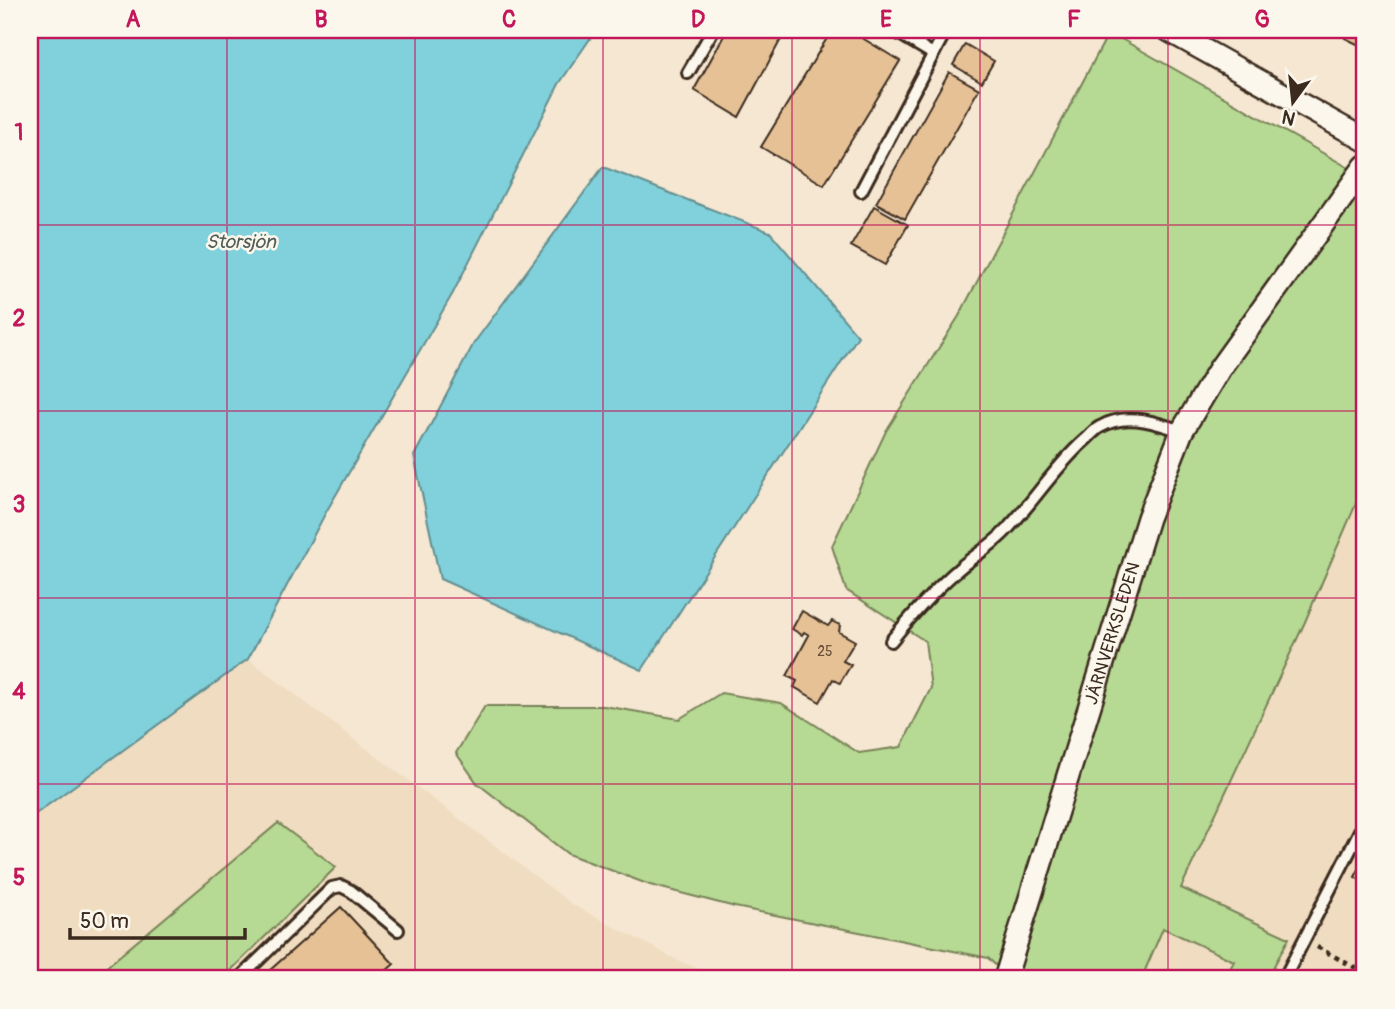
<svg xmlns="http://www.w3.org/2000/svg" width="1395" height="1009" viewBox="0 0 1395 1009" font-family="Pangolin,sans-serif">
  <rect width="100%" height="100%" fill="#f5e7d2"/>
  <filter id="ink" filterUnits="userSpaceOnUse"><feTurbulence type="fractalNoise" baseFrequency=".0143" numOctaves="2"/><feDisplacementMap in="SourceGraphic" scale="14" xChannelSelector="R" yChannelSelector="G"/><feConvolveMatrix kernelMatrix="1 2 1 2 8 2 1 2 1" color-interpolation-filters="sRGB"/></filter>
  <g filter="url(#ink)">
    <g fill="#f0dcc0">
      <path d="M1365,483V979H1141L1163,927L1304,624Z"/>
      <path d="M248,659L573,905L679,961L723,979H30V818Z"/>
    </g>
    <g fill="#b6d993" stroke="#788258" stroke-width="2">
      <path d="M1109,32L1365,177V483L1304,624L1181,888L1289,938L1267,979H1225L1234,961L1163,928L1143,975L1153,979H1010L988,958L735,907L650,885L568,854L477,783L456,753L485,706H604L679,719L721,693L781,703L859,753L901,747L931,688L925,641L846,590L832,546L886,431L959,316Z"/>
      <path d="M278,823L336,867L222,979H92Z"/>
    </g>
    <g fill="#80d1db" stroke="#648e8f" stroke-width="2">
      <path d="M30,30H596L559,84L453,293L326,512L248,659L30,818Z"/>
      <path d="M603,167L770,232L858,336L642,670L440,579L414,456L474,343Z"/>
    </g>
    <g fill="#e6c196" stroke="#3b2a1e" stroke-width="2">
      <path d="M727,30H786L739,117L694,90Z"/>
      <path d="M832,30H849L900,61L824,185L761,147Z"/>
      <path d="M1349,30H1365V48L1345,38Z"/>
      <path d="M965,44L994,61L982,82L953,65Z"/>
      <path d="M949,72L979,89L905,219L876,203Z"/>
      <path d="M874,206L908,225L885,265L851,246Z"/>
      <path d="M1365,379V396L1357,389Z"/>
      <path d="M802,611L828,626L832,621L840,625L839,632L855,641L843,661L851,665L840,683L833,679L820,702L794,687L797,681L787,676L809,635L804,632L802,635L792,629Z"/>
      <path d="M1365,858V883L1355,877Z"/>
      <path d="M341,907L394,964L377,979H260Z"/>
    </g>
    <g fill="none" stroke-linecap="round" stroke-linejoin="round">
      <g stroke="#3b2a1e" stroke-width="16">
        <g id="service">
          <path d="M893,30L933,54"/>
          <path d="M688,73L713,30"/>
          <path d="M861,191L946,30"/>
          <path d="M891,641C912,615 935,589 961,567C978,553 996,543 1010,526C1036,498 1056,466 1084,441C1089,437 1094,430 1100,427C1126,411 1156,423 1182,431"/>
          <path d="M239,979L332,888L341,886L351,891L398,930"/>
          <path d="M1284,979L1365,821"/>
        </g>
      </g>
      <g stroke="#3b2a1e" stroke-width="26">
        <g id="minor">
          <path d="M1168,30L1365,140"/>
          <path id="s1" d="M1005,979L1148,518L1182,431L1220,368L1365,166"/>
        </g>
      </g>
      <path stroke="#3b2a1e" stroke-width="4.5" stroke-dasharray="5 5" stroke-linecap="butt" d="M1317,947L1365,973"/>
      <use href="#service" stroke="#fbf7ec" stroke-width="10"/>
      <use href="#minor" stroke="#fbf7ec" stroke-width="21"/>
    </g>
  </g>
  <path fill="none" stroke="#c2185b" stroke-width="2" stroke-opacity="0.55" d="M227,30V979M415,30V979M603,30V979M792,30V979M980,30V979M1168,30V979M30,225H1365M30,411H1365M30,598H1365M30,784H1365"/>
  <g text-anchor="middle" stroke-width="5" stroke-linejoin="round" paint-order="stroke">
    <g font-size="14" fill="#66503c">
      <text x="825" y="656">25</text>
    </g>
    <g font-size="18" fill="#3b2a1e" stroke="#fbf7ec">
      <text dy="6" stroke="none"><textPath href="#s1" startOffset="362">JÄRNVERKSLEDEN</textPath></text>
    </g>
    <g font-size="19" font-style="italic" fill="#505c57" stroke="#fbf7ec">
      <text x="241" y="248">Storsjön</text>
    </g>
  </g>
  <rect width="1395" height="1009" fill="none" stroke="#fbf7ec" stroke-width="77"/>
  <g transform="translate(1293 102) rotate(195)" stroke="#fbf7ec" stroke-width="5" paint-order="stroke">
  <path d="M0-5L12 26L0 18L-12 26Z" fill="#3b2a1e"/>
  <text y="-10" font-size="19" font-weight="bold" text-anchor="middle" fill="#3b2a1e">N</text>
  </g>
  <path d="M70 928v10h175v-10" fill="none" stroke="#3b2a1e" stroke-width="3.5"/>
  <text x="80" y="928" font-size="21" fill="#3b2a1e" stroke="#fbf7ec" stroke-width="5" paint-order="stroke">50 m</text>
  <rect x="38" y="38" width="1318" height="932" fill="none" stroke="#c2185b" stroke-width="2.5"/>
  <g font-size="23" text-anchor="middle" font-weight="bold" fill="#c2185b">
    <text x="133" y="27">A</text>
    <text x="321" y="27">B</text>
    <text x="509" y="27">C</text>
    <text x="698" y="27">D</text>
    <text x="886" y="27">E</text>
    <text x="1074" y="27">F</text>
    <text x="1262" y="27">G</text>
    <text x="19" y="140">1</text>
    <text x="19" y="326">2</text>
    <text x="19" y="512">3</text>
    <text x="19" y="699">4</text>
    <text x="19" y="885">5</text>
  </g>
</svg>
